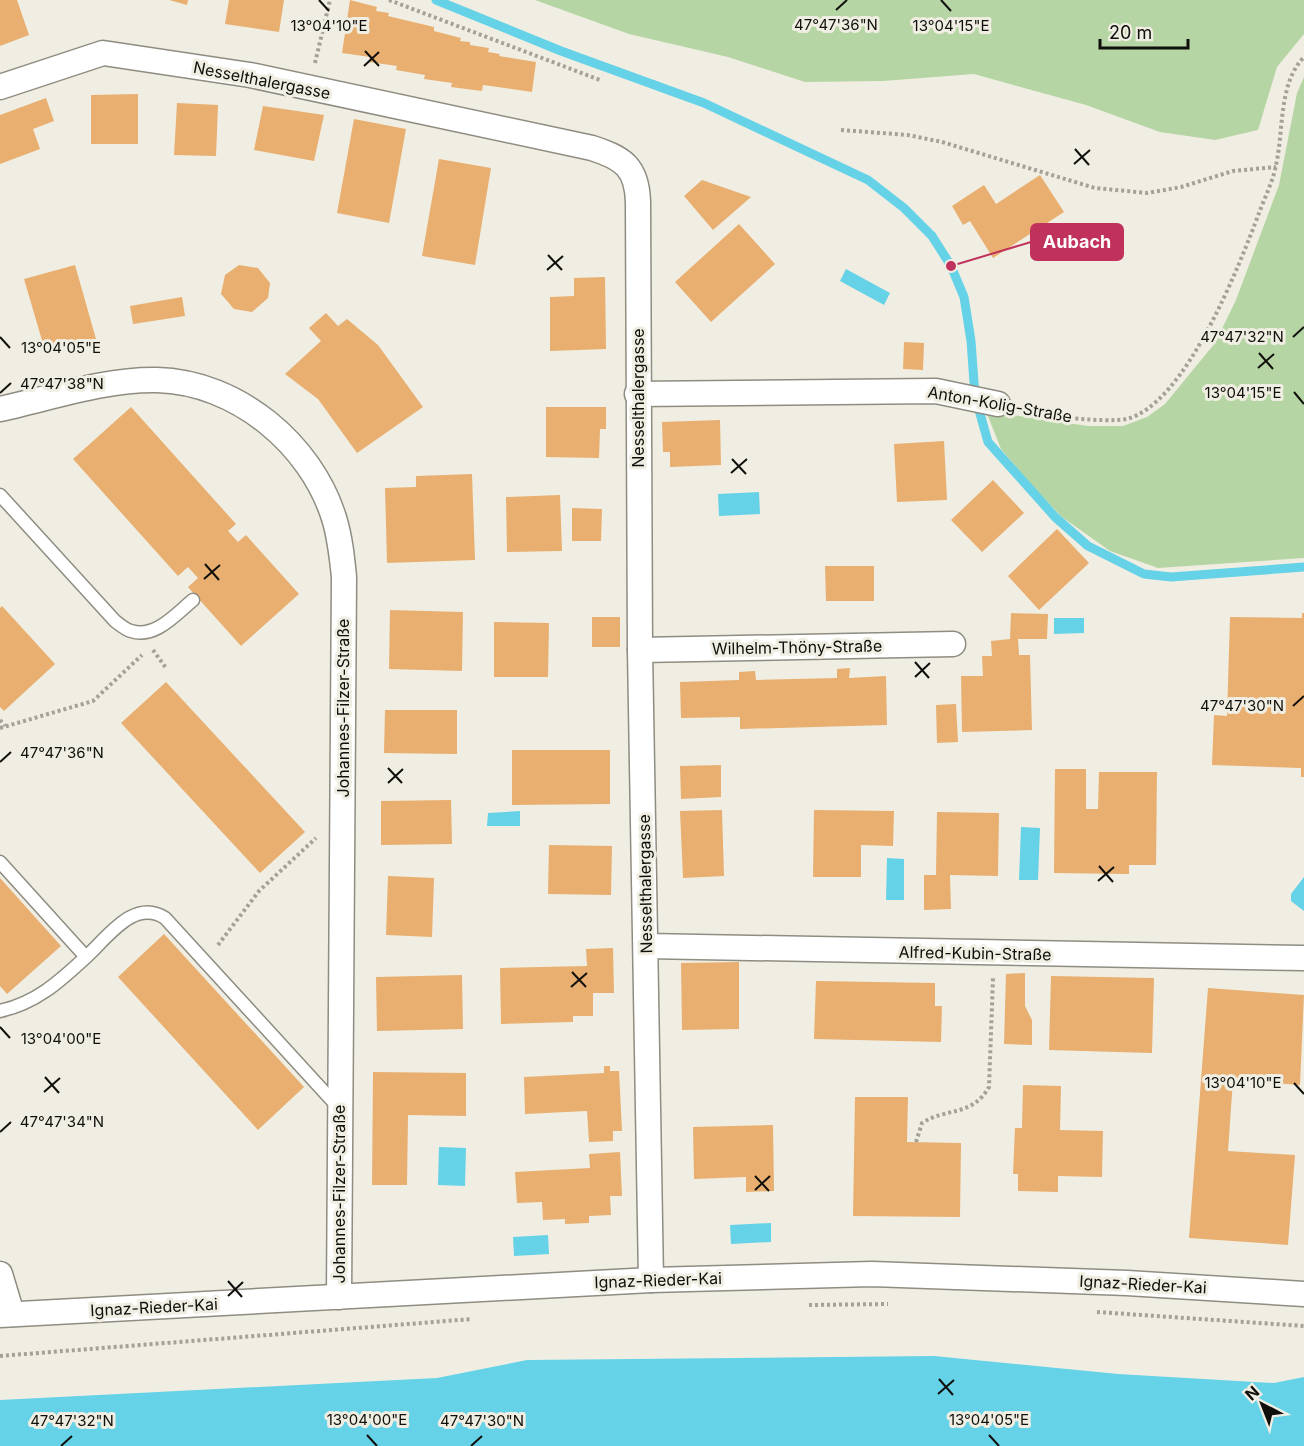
<svg xmlns="http://www.w3.org/2000/svg" width="1304" height="1446" viewBox="0 0 1304 1446" font-family="Inter,sans-serif">
  <rect width="100%" height="100%" fill="#f0eee2"/>
  <g fill="#b6d5a4">
    <path d="M535,0H1304V34L1277,67L1258,130L1215,140L1160,132L1086,105L974,74L883,81L805,82L728,57L629,34Z"/>
    <path d="M1304,77V558L1158,568L1110,551L1062,517L1032,486L1001,449L986,411L1088,426H1123L1147,417L1165,404L1215,343L1236,300L1279,185L1297,93Z"/>
  </g>
  <g fill="#65d2e8">
    <path d="M846,269L890,293L884,305L840,281Z"/>
    <path d="M759,492L760,514L719,516L718,494Z"/>
    <path d="M1054,618H1084V633L1054,634Z"/>
    <path d="M520,811V826H487L488,813Z"/>
    <path d="M1021,827L1040,828L1038,880H1019Z"/>
    <path d="M887,858L904,859V900H886Z"/>
    <path d="M1304,877V911L1291,901V894Z"/>
    <path d="M439,1147L466,1148L465,1186L438,1185Z"/>
    <path d="M771,1223V1242L731,1244L730,1225Z"/>
    <path d="M548,1235L549,1254L514,1256L513,1237Z"/>
    <path d="M934,1356L1118,1374L1274,1383L1304,1377V1446H0V1400L437,1378L527,1360Z"/>
  </g>
  <g fill="none" stroke-linecap="round" stroke-linejoin="round">
    <path stroke="#65d2e8" stroke-width="9" d="M436,0L561,51L704,103L868,180L904,208L932,236L951,266L964,297L971,341L975,396L988,442L1055,517L1088,546L1144,574L1171,577L1304,567"/>
  </g>
  <g fill="#e8af70">
    <path d="M0,0H17L29,35L0,46Z"/>
    <path d="M169,0H188L187,5Z"/>
    <path d="M229,0H284L279,32L225,24Z"/>
    <path d="M350,0L377,7L376,11L389,13L388,16L434,27V31L461,38L460,41L470,42V45L489,48L488,52L500,54L499,56L536,62L532,92L483,85L482,91L451,87L452,83L424,79L425,75L396,70L397,66L369,62L370,57L342,53Z"/>
    <path d="M138,94V144H91V95Z"/>
    <path d="M46,98L54,121L33,129L40,149L0,164V115Z"/>
    <path d="M177,103L218,105L216,156L174,155Z"/>
    <path d="M263,106L324,115L314,161L254,150Z"/>
    <path d="M354,119L406,129L389,223L337,213Z"/>
    <path d="M439,159L491,168L475,265L422,256Z"/>
    <path d="M1040,175L1064,212L993,258L970,221L963,225L952,206L984,185L996,204Z"/>
    <path d="M702,180L751,197L713,230L684,196Z"/>
    <path d="M739,224L775,264L711,322L675,282Z"/>
    <path d="M75,265L96,339L46,354L24,279Z"/>
    <path d="M239,265L258,268L270,283L268,298L252,312L234,309L221,294L225,275Z"/>
    <path d="M605,277L606,349L550,351V297L574,296V278Z"/>
    <path d="M182,297L185,316L133,324L130,306Z"/>
    <path d="M326,313L338,326L347,319L378,345L423,407L357,453L318,399L285,374L321,341L309,328Z"/>
    <path d="M904,342L924,343L923,370L903,369Z"/>
    <path d="M131,407L236,524L228,531L238,542L246,535L299,594L241,646L188,587L198,578L188,567L178,576L73,459Z"/>
    <path d="M546,407H606V429H600L599,458L546,457Z"/>
    <path d="M720,420L721,465L670,467V452H663L662,422Z"/>
    <path d="M944,441L947,500L897,502L894,444Z"/>
    <path d="M472,474L475,560L387,563L385,488L416,487V476Z"/>
    <path d="M993,480L1024,513L982,552L951,520Z"/>
    <path d="M560,495L562,551L507,552L506,497Z"/>
    <path d="M572,508L602,509L601,541H572Z"/>
    <path d="M1057,529L1089,563L1039,610L1008,576Z"/>
    <path d="M825,566H874V601H826Z"/>
    <path d="M2,606L55,664L4,711L0,707V608Z"/>
    <path d="M390,610L463,612L462,671L389,669Z"/>
    <path d="M1011,613L1048,614L1047,639H1018L1019,655H1030L1032,730L962,732L961,676H983L982,656H992L991,641L1010,639Z"/>
    <path d="M1302,613H1304V777H1301V768L1212,765L1214,715L1227,716L1230,617L1302,618Z"/>
    <rect x="592" y="617" width="28" height="30"/>
    <path d="M494,622L549,623L548,677H494Z"/>
    <path d="M850,668L849,678L886,676L887,725L740,729V717L681,718L680,682L739,680V672L755,671L756,680L837,678V669Z"/>
    <path d="M166,682L305,832L260,873L121,723Z"/>
    <path d="M956,704L958,742L937,743L936,705Z"/>
    <path d="M385,710H457V754L384,753Z"/>
    <path d="M512,750H610V804L512,805Z"/>
    <path d="M721,765V797L681,799L680,766Z"/>
    <path d="M1055,769H1086V809H1098L1099,772H1157L1156,865H1129V874L1054,873Z"/>
    <path d="M451,800L452,844L381,845V801Z"/>
    <path d="M722,810L724,876L683,878L680,811Z"/>
    <path d="M814,810L894,811L893,846L861,845V877H813Z"/>
    <path d="M937,812L999,813L998,876L950,875L951,909L924,910V875H936Z"/>
    <path d="M549,845L612,846L611,895L548,894Z"/>
    <path d="M388,876L434,878L432,937L386,935Z"/>
    <path d="M0,878L61,946L7,994L0,986Z"/>
    <path d="M164,934L304,1087L258,1130L118,977Z"/>
    <path d="M613,948L614,993H593V1016H573V1022L501,1024L500,968L587,966L586,949Z"/>
    <path d="M739,962V1029L682,1030L681,963Z"/>
    <path d="M1025,973V1006L1032,1020V1045L1004,1044L1006,974Z"/>
    <path d="M462,975L463,1029L377,1031L376,977Z"/>
    <path d="M1051,976L1154,978L1152,1053L1049,1050Z"/>
    <path d="M816,981L935,983V1006H942L941,1042L814,1039Z"/>
    <path d="M1208,988L1304,995L1300,1085L1233,1080L1228,1151L1295,1155L1288,1245L1189,1238Z"/>
    <path d="M604,1066H610V1071H619L622,1131H613V1141L589,1142L587,1111L525,1114L524,1077L604,1073Z"/>
    <path d="M373,1072L466,1073V1116L408,1115L407,1185H372Z"/>
    <path d="M1023,1085L1061,1086L1060,1130L1103,1131L1102,1177L1058,1176V1192L1018,1191V1174H1013L1015,1128H1022Z"/>
    <path d="M855,1097H908L907,1142L961,1143L960,1217L853,1216Z"/>
    <path d="M773,1125L774,1191L746,1192V1177L694,1179L693,1127Z"/>
    <path d="M620,1152L622,1196H610L611,1215L589,1216V1223L565,1224V1219L543,1220L542,1202L517,1203L515,1172L590,1168L589,1154Z"/>
  </g>
  <g fill="none" stroke-linecap="round" stroke-linejoin="round">
    <g stroke="#8f8c81" stroke-width="15">
      <g id="lane">
        <path d="M0,495L115,621C119,624 126,630 131,631C155,639 176,614 193,600"/>
        <path d="M0,862L86,957C59,982 36,1003 0,1011"/>
        <path d="M86,957C108,937 134,898 165,918L338,1107"/>
      </g>
    </g>
    <g stroke="#8f8c81" stroke-width="27">
      <g id="street">
        <path d="M0,87L103,53L250,75L592,148C623,158 637,167 638,202L640,650L651,1280"/>
        <path d="M637,394L936,391L998,404"/>
        <path d="M0,409C51,398 105,379 157,380C237,382 311,444 334,518C340,537 342,557 344,577L339,1297"/>
        <path d="M640,650L953,644"/>
        <path d="M646,946L1304,958"/>
        <path d="M0,1274L12,1314"/>
        <path d="M0,1315L651,1280L872,1274L1127,1283L1304,1294"/>
      </g>
    </g>
    <g stroke="#a3a198" stroke-width="4" stroke-dasharray="3 3" stroke-linecap="butt">
      <path d="M389,0L600,80"/>
      <path d="M315,63L330,0"/>
      <path d="M841,130L908,135L942,142L1095,188L1147,193L1181,187L1233,171L1276,167"/>
      <path d="M1022,410C1045,416 1103,423 1126,419C1185,406 1240,264 1259,213C1265,197 1273,181 1276,165C1284,130 1278,84 1304,57"/>
      <path d="M153,650L166,668"/>
      <path d="M0,720L5,726"/>
      <path d="M0,728L93,701L142,655"/>
      <path d="M218,945L259,891L316,838"/>
      <path d="M916,1142L922,1123C947,1107 972,1117 989,1087L993,978"/>
      <path d="M809,1305L888,1304"/>
      <path d="M1097,1312L1304,1326"/>
      <path d="M0,1356L472,1319"/>
    </g>
    <use href="#lane" stroke="#fff" stroke-width="12"/>
    <use href="#street" stroke="#fff" stroke-width="24"/>
  </g>
  <path fill="none" stroke="#100f0b" stroke-width="2" d="M319,0L329,11M941,0L951,11M836,10L847,0M365,51L379,66M364,66L379,52M1075,149L1089,165M1074,164L1090,150M548,255L562,270M547,270L563,256M0,337L10,348M1293,337L1304,327M1259,353L1273,369M1258,368L1274,354M1294,392L1304,404M0,393L11,383M732,459L746,474M731,473L747,459M205,564L219,580M204,579L220,565M915,662L929,678M915,677L930,663M1293,706L1304,696M0,762L11,752M388,768L402,783M388,783L403,769M1099,866L1113,882M1098,881L1114,867M572,972L586,987M571,987L587,973M0,1027L10,1038M45,1077L59,1093M1294,1083L1304,1094M44,1092L60,1078M0,1132L11,1122M755,1176L769,1191M755,1190L770,1176M228,1281L242,1297M228,1296L243,1282M939,1379L953,1395M938,1394L954,1380M367,1435L377,1446M989,1435L999,1446M61,1446L72,1436M471,1446L482,1436"/>
  <g text-anchor="middle" stroke-width="6" stroke-linejoin="round" paint-order="stroke">
    <g font-size="16" fill="#100f0b" stroke="#f0eee2">
      <text transform="translate(262 80) rotate(11)" y="6">Nesselthalergasse</text>
      <text transform="translate(638 398) rotate(-90)" y="6">Nesselthalergasse</text>
      <text transform="translate(1000 404) rotate(10)" y="6">Anton-Kolig-Straße</text>
      <text transform="translate(797 647) rotate(-1)" y="6">Wilhelm-Thöny-Straße</text>
      <text transform="translate(343 708) rotate(-90)" y="6">Johannes-Filzer-Straße</text>
      <text transform="translate(645 884) rotate(-91)" y="6">Nesselthalergasse</text>
      <text transform="translate(975 953) rotate(1)" y="6">Alfred-Kubin-Straße</text>
      <text transform="translate(339 1194) rotate(-90)" y="6">Johannes-Filzer-Straße</text>
      <text transform="translate(658 1280) rotate(-2)" y="6">Ignaz-Rieder-Kai</text>
      <text transform="translate(1143 1284) rotate(3)" y="6">Ignaz-Rieder-Kai</text>
      <text transform="translate(154 1307) rotate(-3)" y="6">Ignaz-Rieder-Kai</text>
    </g>
  </g>
  <g font-size="15" text-anchor="middle" fill="#100f0b" stroke="#f0eee2" stroke-width="6" stroke-linejoin="round" paint-order="stroke">
    <text x="836" y="30">47°47'36"N</text>
    <text x="951" y="31">13°04'15"E</text>
    <text x="329" y="31">13°04'10"E</text>
    <text x="1242" y="342">47°47'32"N</text>
    <text x="61" y="353">13°04'05"E</text>
    <text x="62" y="389">47°47'38"N</text>
    <text x="1243" y="398">13°04'15"E</text>
    <text x="1242" y="711">47°47'30"N</text>
    <text x="62" y="758">47°47'36"N</text>
    <text x="61" y="1044">13°04'00"E</text>
    <text x="1243" y="1088">13°04'10"E</text>
    <text x="62" y="1127">47°47'34"N</text>
    <text x="367" y="1425">13°04'00"E</text>
    <text x="989" y="1425">13°04'05"E</text>
    <text x="72" y="1426">47°47'32"N</text>
    <text x="482" y="1426">47°47'30"N</text>
  </g>
  <path fill="none" stroke="#c0315b" stroke-width="2" d="M951 266L1031 242"/>
  <circle fill="#c0315b" stroke="#f0eee2" stroke-width="2" cx="951" cy="266" r="6"/>
  <rect fill="#c0315b" stroke="#c0315b" stroke-width="2" x="1031" y="224" width="92" height="36" rx="6"/>
  <g font-size="18" text-anchor="middle" font-weight="bold" fill="#fff">
    <text x="1077" y="248">Aubach</text>
  </g>
  <g transform="translate(1262 1404) rotate(318)" stroke="#f0eee2" stroke-width="4.5" paint-order="stroke">
  <path d="M0-4.5L10 22L0 15L-10 22Z" fill="#100f0b"/>
  <text y="-9" font-size="16" font-weight="bold" text-anchor="middle" fill="#100f0b">N</text>
  </g>
  <path d="M1100 39v9h88v-9" fill="none" stroke="#100f0b" stroke-width="3"/>
  <text x="1109" y="39" font-size="18" fill="#100f0b" stroke="#f0eee2" stroke-width="4.5" paint-order="stroke">20 m</text>
</svg>
